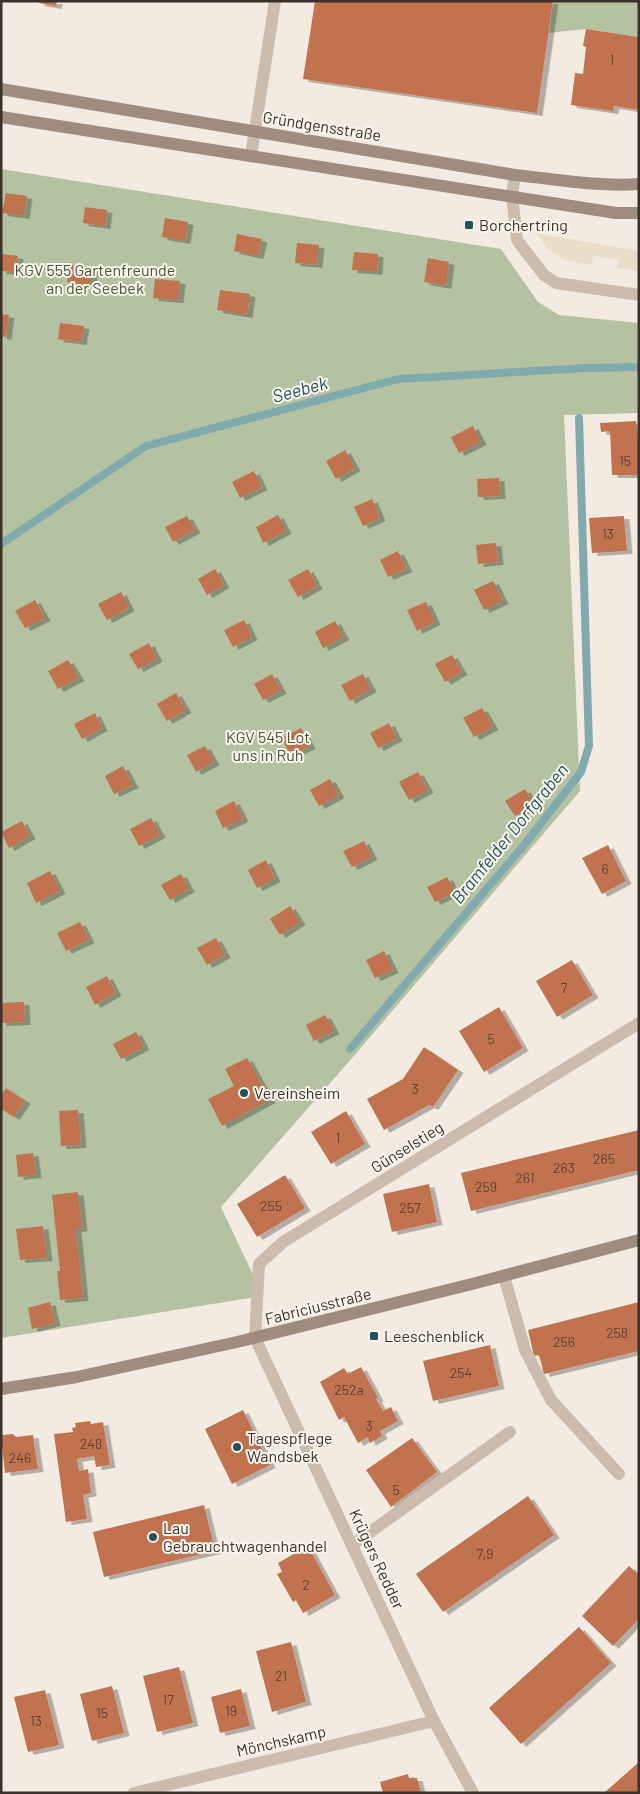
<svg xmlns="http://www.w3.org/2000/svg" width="640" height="1794" viewBox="0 0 640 1794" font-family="Barlow,sans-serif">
  <defs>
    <filter id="shadow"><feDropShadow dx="5.5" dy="3" stdDeviation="0" flood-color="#0004"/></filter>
  </defs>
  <rect width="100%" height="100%" fill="#f3ebe1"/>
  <g fill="#b5c2a1">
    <path d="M553,1H639V37L586,29L549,33Z"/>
    <path d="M1,169L501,249L538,302L559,315L639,323V413L564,415L580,791L353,1057L221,1207L263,1296L1,1338Z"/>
  </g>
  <path fill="#eaddc9" d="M536,233L639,251V271L617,268L618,259L593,256L592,265L564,260L548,249Z"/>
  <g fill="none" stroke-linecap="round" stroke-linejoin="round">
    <g stroke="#81aaaf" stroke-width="8">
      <path d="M1,544L146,446L398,379L585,368L639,367"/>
      <path d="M350,1049L525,844L581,772L589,746L579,418"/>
    </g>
  </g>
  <g fill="#c17350" filter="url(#shadow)">
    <path d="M39,1H57L56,6L39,3Z"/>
    <path d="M315,1H553L537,113L303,79Z"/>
    <path d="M586,29L639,37V110L614,106L613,111L571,105L575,73L583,74L586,47L583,46Z"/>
    <path d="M6,193L27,196L24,216L2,213Z"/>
    <path d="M85,207L107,210L105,226L83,223Z"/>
    <path d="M165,218L188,222L185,241L162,237Z"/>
    <path d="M237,234L262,239L258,256L234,251Z"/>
    <path d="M297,243L319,245L317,265L295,263Z"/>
    <path d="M354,252L378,254L377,272L352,270Z"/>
    <path d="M1,254L18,256L16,272L1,271Z"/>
    <path d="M428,258L449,262L446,286L424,282Z"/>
    <path d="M70,265L93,268L90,285L67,282Z"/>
    <path d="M155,279L180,281L178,300L153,298Z"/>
    <path d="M220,290L250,294L247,315L217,310Z"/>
    <path d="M1,314L9,315L6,337L1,336Z"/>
    <path d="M60,323L84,326L81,342L58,339Z"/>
    <path d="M636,421L639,446V475H612L610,431L601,432L600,423Z"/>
    <path d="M473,426L481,442L459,453L451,437Z"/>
    <path d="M345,450L355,468L336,479L326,461Z"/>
    <path d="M254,471L262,487L240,498L232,482Z"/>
    <path d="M499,478L500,496L478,497L477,479Z"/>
    <path d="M372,499L380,518L363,526L354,507Z"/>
    <path d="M278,515L286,531L263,543L256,527Z"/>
    <path d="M187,516L195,530L173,542L165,527Z"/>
    <path d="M624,516L627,551L592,553L589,518Z"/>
    <path d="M496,543L498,562L478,564L476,545Z"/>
    <path d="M398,551L407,569L388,577L380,560Z"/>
    <path d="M215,569L224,585L207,595L198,579Z"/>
    <path d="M308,569L317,586L298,597L288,580Z"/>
    <path d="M493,581L503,601L484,610L474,590Z"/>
    <path d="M121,592L129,608L107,620L98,604Z"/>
    <path d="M35,600L45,618L25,628L15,611Z"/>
    <path d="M426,602L435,622L417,631L407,610Z"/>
    <path d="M244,620L252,637L233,647L224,630Z"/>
    <path d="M335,621L344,637L323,648L315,632Z"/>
    <path d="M149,643L157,659L138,669L129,654Z"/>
    <path d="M452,655L462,672L445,682L435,664Z"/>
    <path d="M68,660L79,678L58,689L48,671Z"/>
    <path d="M272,674L281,691L263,700L254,684Z"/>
    <path d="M363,674L371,689L350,701L341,685Z"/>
    <path d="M176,693L186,710L167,721L157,704Z"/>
    <path d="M482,708L493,727L474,737L463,718Z"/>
    <path d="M95,713L102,728L82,739L74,724Z"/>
    <path d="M389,723L397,738L378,748L370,733Z"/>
    <path d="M301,728L310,746L290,755L282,738Z"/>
    <path d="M205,746L214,762L196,772L187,755Z"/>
    <path d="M123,766L133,785L114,794L105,776Z"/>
    <path d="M418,772L428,790L409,800L399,782Z"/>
    <path d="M330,779L339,795L319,806L310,790Z"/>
    <path d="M525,789L534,805L515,816L505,801Z"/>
    <path d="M234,801L243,819L223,828L215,811Z"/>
    <path d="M151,818L160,835L139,846L130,829Z"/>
    <path d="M22,821L30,836L9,848L1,832Z"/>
    <path d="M364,841L372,857L352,867L343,851Z"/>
    <path d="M608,845L626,881L602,894L582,858Z"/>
    <path d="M266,860L275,879L257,888L248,870Z"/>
    <path d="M50,871L60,891L36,903L27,883Z"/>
    <path d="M181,874L189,889L170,900L161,885Z"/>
    <path d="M447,877L455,892L435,902L427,887Z"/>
    <path d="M290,906L300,922L280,935L270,919Z"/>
    <path d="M80,922L89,940L66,951L57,933Z"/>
    <path d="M216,938L225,955L207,965L197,948Z"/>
    <path d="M384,951L393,970L375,978L366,960Z"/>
    <path d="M572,960L593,995L557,1017L536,981Z"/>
    <path d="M107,976L116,993L95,1005L86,987Z"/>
    <path d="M24,1002L25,1022L1,1023V1003Z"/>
    <path d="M499,1007L523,1048L484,1072L459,1031Z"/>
    <path d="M325,1015L334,1031L314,1041L306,1025Z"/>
    <path d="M136,1032L144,1047L121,1059L113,1044Z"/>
    <path d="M424,1047L458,1070L433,1107L429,1105L384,1130L367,1099L403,1079Z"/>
    <path d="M247,1058L270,1100L222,1126L208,1099L234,1086L225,1069Z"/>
    <path d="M6,1088L25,1101L14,1117L1,1109V1095Z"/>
    <path d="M78,1110L81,1145L61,1146L59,1111Z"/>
    <path d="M346,1111L365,1144L331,1164L311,1132Z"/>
    <path d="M639,1130V1170L471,1211L461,1173Z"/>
    <path d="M33,1153L36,1175L18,1177L16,1155Z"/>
    <path d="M285,1175L305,1208L257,1237L237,1204Z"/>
    <path d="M429,1184L437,1222L392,1232L383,1194Z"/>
    <path d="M78,1192L82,1228L76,1229L83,1298L60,1300L57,1271H60L52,1195Z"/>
    <path d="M43,1226L47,1258L20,1260L16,1229Z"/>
    <path d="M50,1302L55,1323L32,1329L28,1308Z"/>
    <path d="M639,1302V1351L544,1374L539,1355L534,1356L528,1330Z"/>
    <path d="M490,1345L499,1386L433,1401L423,1361Z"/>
    <path d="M361,1367L378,1398L376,1399L383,1411L391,1407L398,1421L380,1431L382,1436L370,1443L368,1437L358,1443L344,1417L339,1420L320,1382L344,1368L348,1374Z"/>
    <path d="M243,1410L270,1465L232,1484L205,1429Z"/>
    <path d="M90,1421L91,1424L103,1422L110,1465L96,1467L94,1456L77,1459L79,1471L88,1469L91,1493L83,1495L87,1519L66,1522L54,1434L73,1432L72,1428L76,1427L75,1423Z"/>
    <path d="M13,1434L16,1437L33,1435L38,1469L5,1473L1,1437L2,1435Z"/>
    <path d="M412,1438L437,1472L391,1507L366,1470Z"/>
    <path d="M528,1496L554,1535L443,1612L416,1574Z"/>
    <path d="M204,1505L215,1551L104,1577L93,1532Z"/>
    <path d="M308,1546L335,1595L303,1613L296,1600L293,1602L277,1574L282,1572L278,1563Z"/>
    <path d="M629,1566L639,1575V1619L613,1646L582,1616Z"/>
    <path d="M579,1627L611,1663L521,1744L489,1708Z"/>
    <path d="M291,1642L306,1702L272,1712L256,1651Z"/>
    <path d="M179,1667L193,1723L157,1732L143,1676Z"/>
    <path d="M112,1686L124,1733L92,1741L80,1694Z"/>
    <path d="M241,1689L250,1726L220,1733L211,1697Z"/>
    <path d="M45,1690L59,1745L28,1752L14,1697Z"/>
    <path d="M639,1762V1793H604Z"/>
    <path d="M408,1774L409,1778H417L421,1793H383L380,1782Z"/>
  </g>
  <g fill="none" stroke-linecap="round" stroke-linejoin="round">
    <g stroke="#cbbcad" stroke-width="12">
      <path d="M515,175L512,196L517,240L544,275L556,283L639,295"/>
      <path d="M504,1276L525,1350L551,1400L619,1474"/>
      <path d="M352,1545L510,1432"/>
    </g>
    <g stroke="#cbbcad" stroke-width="12">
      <path d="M251,156L275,1"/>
      <path d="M134,1793L434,1721"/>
      <path d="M473,1793L434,1721L255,1338L259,1264L283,1242L639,1023"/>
    </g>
    <g stroke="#9f8c7e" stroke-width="12">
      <path d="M1,89L515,175C555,179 598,187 639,184"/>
      <path d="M1,117L616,213H639"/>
      <path d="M1,1389L77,1377L237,1342L472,1284L639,1240"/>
    </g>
  </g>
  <g fill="#22535a" stroke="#faf5ee" stroke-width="2">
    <rect x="464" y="220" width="10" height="10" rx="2.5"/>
    <circle cx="244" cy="1093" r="5"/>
    <rect x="369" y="1331" width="10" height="10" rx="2.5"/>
    <circle cx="237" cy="1447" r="5"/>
    <circle cx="153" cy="1537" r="5"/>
  </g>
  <g text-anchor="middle" stroke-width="4" stroke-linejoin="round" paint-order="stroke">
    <g font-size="14" fill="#5c4234">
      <text x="612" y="65">1</text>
      <text x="625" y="466">15</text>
      <text x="608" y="539">13</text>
      <text x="605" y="874">6</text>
      <text x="564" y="993">7</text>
      <text x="491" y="1044">5</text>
      <text x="415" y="1094">3</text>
      <text x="338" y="1143">1</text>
      <text x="604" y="1164">265</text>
      <text x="564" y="1173">263</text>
      <text x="525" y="1183">261</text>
      <text x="486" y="1192">259</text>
      <text x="271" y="1211">255</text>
      <text x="410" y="1213">257</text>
      <text x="617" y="1338">258</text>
      <text x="564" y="1347">256</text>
      <text x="461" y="1378">254</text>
      <text x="349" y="1395">252a</text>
      <text x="369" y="1431">3</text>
      <text x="91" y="1449">248</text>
      <text x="20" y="1463">246</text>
      <text x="396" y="1495">5</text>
      <text x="485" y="1559">7,9</text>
      <text x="306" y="1590">2</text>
      <text x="281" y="1681">21</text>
      <text x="168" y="1705">17</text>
      <text x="231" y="1716">19</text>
      <text x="102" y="1718">15</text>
      <text x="36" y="1726">13</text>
    </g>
    <g font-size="16" fill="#3a312b" stroke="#faf5ee">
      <text transform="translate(322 126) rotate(9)" y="6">Gründgensstraße</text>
      <text transform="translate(407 1147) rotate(-32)" y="6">Günselstieg</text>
      <text transform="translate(318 1306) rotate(-14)" y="6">Fabriciusstraße</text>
      <text transform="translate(377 1559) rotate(65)" y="6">Krügers Redder</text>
      <text transform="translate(281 1741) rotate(-13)" y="6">Mönchskamp</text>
    </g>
    <g font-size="16" fill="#3a312b" stroke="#faf5ee" text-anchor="start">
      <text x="479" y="231">Borchertring</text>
      <text x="254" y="1099">Vereinsheim</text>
      <text x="384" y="1342">Leeschenblick</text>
      <text x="247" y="1444">Tagespflege<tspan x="247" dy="18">Wandsbek</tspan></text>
      <text x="163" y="1534">Lau<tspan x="163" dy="18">Gebrauchtwagenhandel</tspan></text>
    </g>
    <g font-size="16" fill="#465730" stroke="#faf5ee">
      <text x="95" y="276">KGV 555 Gartenfreunde<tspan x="95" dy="18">an der Seebek</tspan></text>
      <text x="268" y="743">KGV 545 Lot<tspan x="268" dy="18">uns in Ruh</tspan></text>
    </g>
    <g font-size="18" font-style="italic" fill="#22535a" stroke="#faf5ee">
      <text transform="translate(300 390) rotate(-15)" y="6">Seebek</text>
      <text transform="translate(510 834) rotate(-51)" y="6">Bramfelder Dorfgraben</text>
    </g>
  </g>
  <rect width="640" height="1794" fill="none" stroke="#3a312b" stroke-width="5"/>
</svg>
